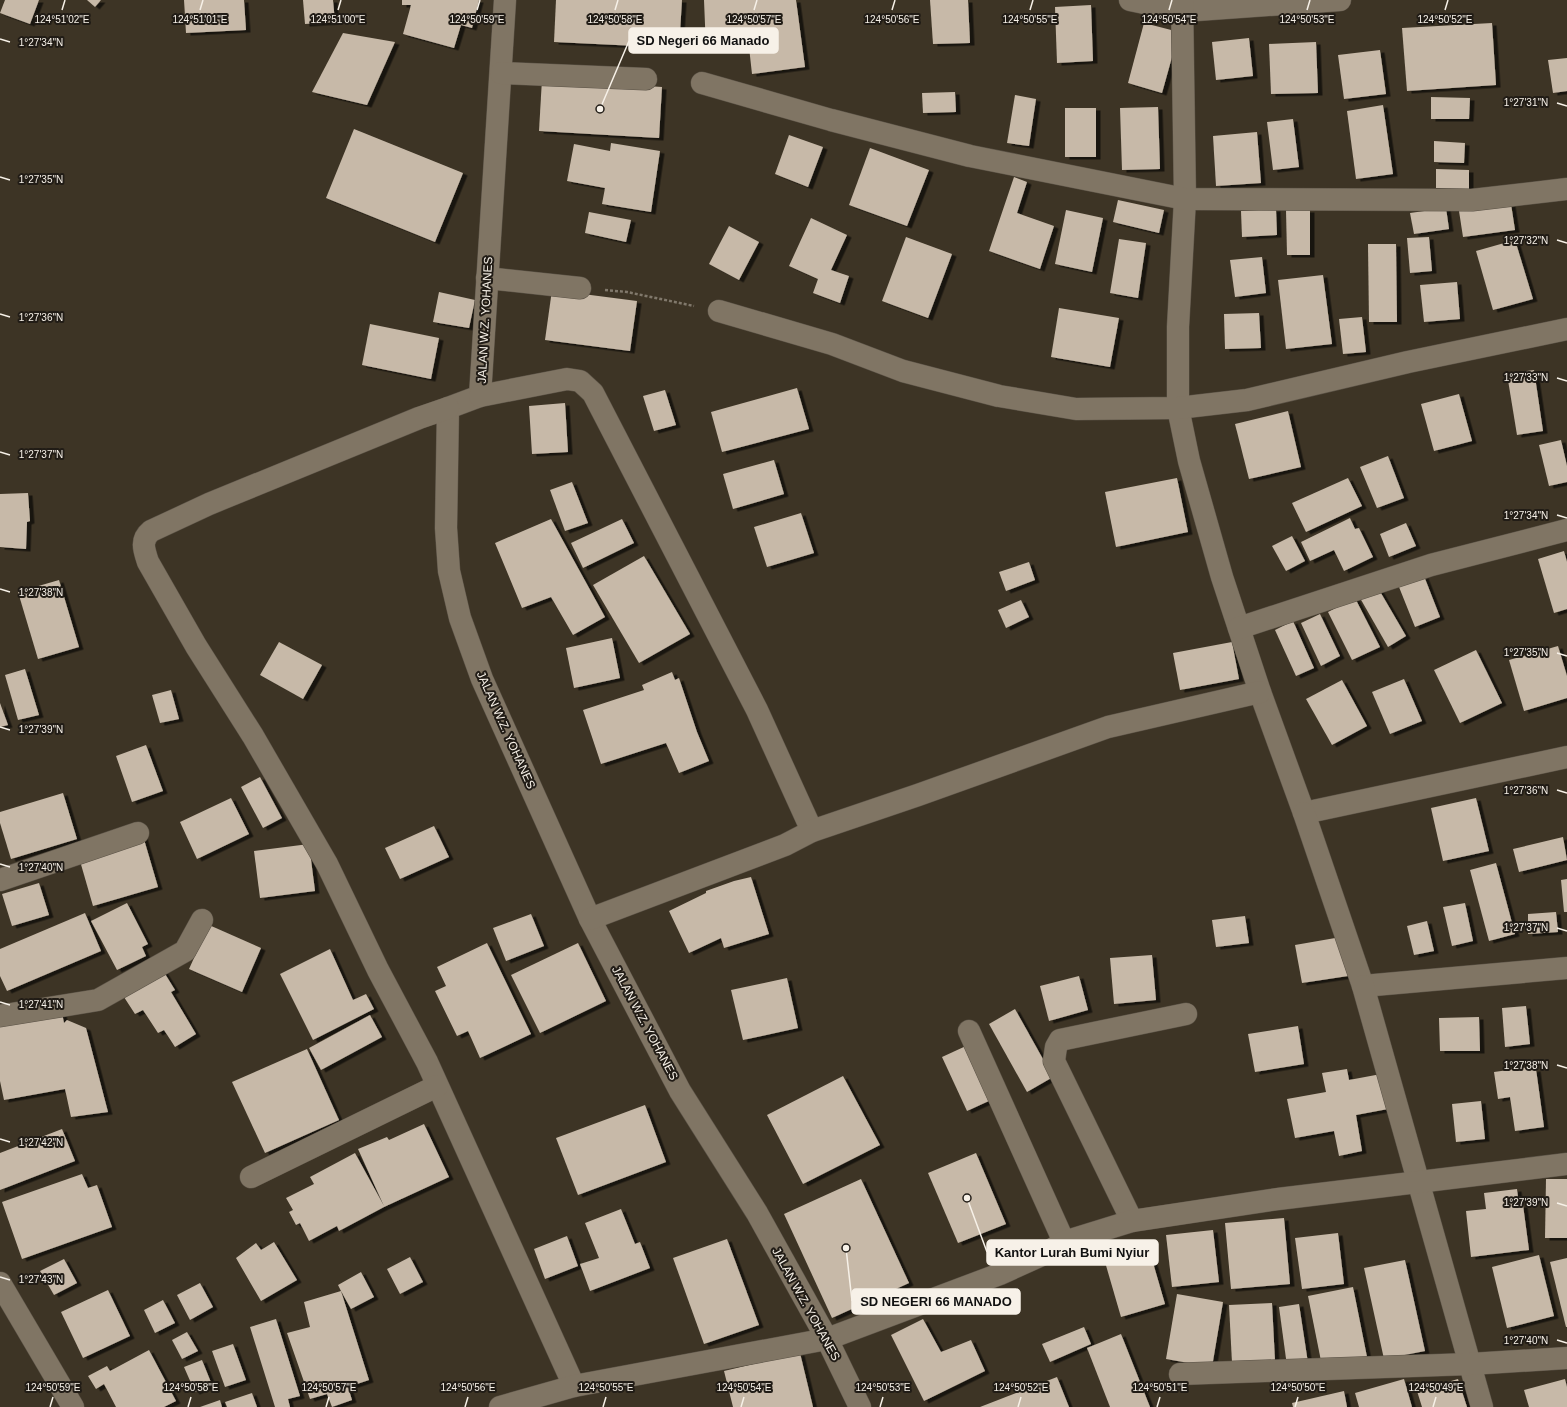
<svg xmlns="http://www.w3.org/2000/svg" width="1567" height="1407" viewBox="0 0 1567 1407" font-family="Arial,sans-serif">
  <defs>
    <filter id="shadow"><feDropShadow dx="4.5" dy="2.5" stdDeviation="0" flood-color="#0009"/></filter>
  </defs>
  <rect width="100%" height="100%" fill="#3d3425"/>
  <g fill="#c7b9a8" filter="url(#shadow)">
    <path d="M5,0H39L30,24L0,13Z"/>
    <path d="M87,0H101L95,7Z"/>
    <path d="M184,0H244L246,30L186,33Z"/>
    <path d="M303,0H333L335,22L305,24Z"/>
    <path d="M402,0H479L472,28L461,25L454,48L403,34L411,5H402Z"/>
    <path d="M556,0H682L679,48L554,42Z"/>
    <path d="M704,0H796L805,67L752,74L749,47L706,49Z"/>
    <path d="M930,0H968L970,43L933,44Z"/>
    <path d="M1091,5L1093,61L1057,63L1055,7Z"/>
    <path d="M1144,23L1179,32L1162,93L1128,83Z"/>
    <path d="M1492,23L1496,85L1407,91L1402,28Z"/>
    <path d="M343,33L395,42L367,105L312,92Z"/>
    <path d="M1249,38L1253,76L1216,80L1212,42Z"/>
    <path d="M1316,42L1318,93L1271,94L1269,44Z"/>
    <path d="M1380,50L1386,94L1344,99L1338,55Z"/>
    <path d="M1567,58V91L1553,93L1548,60Z"/>
    <path d="M542,79L662,87L659,138L539,131Z"/>
    <path d="M955,92L956,112L923,113L922,93Z"/>
    <path d="M1015,95L1036,99L1029,146L1007,143Z"/>
    <path d="M1431,97L1470,98L1469,119H1431Z"/>
    <path d="M1383,105L1393,174L1356,179L1347,111Z"/>
    <path d="M1158,107L1160,169L1122,170L1120,108Z"/>
    <rect x="1065" y="108" width="31" height="49"/>
    <path d="M1293,119L1299,167L1273,170L1267,122Z"/>
    <path d="M354,129L463,173L435,242L326,198Z"/>
    <path d="M1257,132L1261,183L1216,186L1213,136Z"/>
    <path d="M789,135L823,147L808,187L775,174Z"/>
    <path d="M1434,141L1465,143L1464,163L1434,162Z"/>
    <path d="M611,143L660,151L651,212L602,204L605,188L567,181L574,144L610,151Z"/>
    <path d="M870,148L929,170L907,226L849,205Z"/>
    <path d="M1436,169L1469,170V189L1436,188Z"/>
    <path d="M1014,177L1027,182L1017,213L1054,226L1040,269L989,251Z"/>
    <path d="M1118,200L1164,210L1159,233L1113,222Z"/>
    <path d="M1511,204L1515,230L1463,237L1459,211Z"/>
    <path d="M1446,208L1449,229L1414,234L1410,213Z"/>
    <path d="M1276,209L1277,235L1242,237L1241,211Z"/>
    <path d="M1066,210L1103,218L1092,272L1055,264Z"/>
    <path d="M1286,210H1310V255H1287Z"/>
    <path d="M589,212L631,220L626,242L585,233Z"/>
    <path d="M811,218L847,235L831,270L849,276L840,303L813,293L818,279L789,266Z"/>
    <path d="M729,226L759,242L739,280L709,264Z"/>
    <path d="M906,237L952,254L928,318L882,301Z"/>
    <path d="M1429,237L1432,271L1410,273L1407,238Z"/>
    <path d="M1119,239L1146,243L1138,298L1110,293Z"/>
    <path d="M1515,240L1533,299L1493,310L1476,251Z"/>
    <path d="M1368,244H1396L1397,322H1369Z"/>
    <path d="M1262,257L1266,293L1235,297L1230,260Z"/>
    <path d="M1323,275L1332,344L1286,349L1278,280Z"/>
    <path d="M1457,282L1460,319L1424,322L1420,285Z"/>
    <path d="M552,290L637,301L630,351L545,340Z"/>
    <path d="M439,292L475,300L469,328L433,322Z"/>
    <path d="M1059,308L1119,318L1110,367L1051,357Z"/>
    <path d="M1259,313L1261,348L1225,349L1224,314Z"/>
    <path d="M1362,317L1366,352L1343,354L1339,319Z"/>
    <path d="M370,324L439,338L431,379L362,365Z"/>
    <path d="M1534,370L1543,431L1517,435L1507,374Z"/>
    <path d="M797,388L809,429L722,452L711,412Z"/>
    <path d="M665,390L676,425L654,431L643,396Z"/>
    <path d="M1459,394L1472,441L1434,451L1421,404Z"/>
    <path d="M565,403L568,452L532,454L529,406Z"/>
    <path d="M1288,411L1301,467L1249,479L1235,424Z"/>
    <path d="M1561,440L1567,466V482L1549,486L1539,445Z"/>
    <path d="M1388,456L1404,498L1377,508L1360,467Z"/>
    <path d="M774,460L784,494L733,509L723,474Z"/>
    <path d="M1177,478L1188,532L1116,547L1105,492Z"/>
    <path d="M1348,478L1362,506L1306,532L1292,503Z"/>
    <path d="M572,482L588,523L565,531L550,490Z"/>
    <path d="M28,493L30,521L27,522L26,549L0,547V494Z"/>
    <path d="M801,513L814,553L767,567L754,527Z"/>
    <path d="M1350,518L1355,529L1359,528L1373,557L1344,571L1334,550L1310,561L1301,542Z"/>
    <path d="M551,519L605,617L573,635L551,597L522,608L495,543Z"/>
    <path d="M622,519L634,543L583,568L571,543Z"/>
    <path d="M1406,523L1416,546L1389,557L1380,534Z"/>
    <path d="M1292,536L1305,561L1286,571L1272,546Z"/>
    <path d="M1564,551L1567,562V609L1554,613L1538,559Z"/>
    <path d="M644,556L690,634L639,663L593,585Z"/>
    <path d="M1029,562L1035,580L1006,591L999,572Z"/>
    <path d="M1424,576L1440,617L1415,627L1399,587Z"/>
    <path d="M59,580L79,647L38,659L18,592Z"/>
    <path d="M1378,588L1406,636L1388,647L1360,598Z"/>
    <path d="M1355,598L1380,647L1352,660L1328,612Z"/>
    <path d="M1021,600L1029,617L1006,628L998,610Z"/>
    <path d="M1320,614L1340,656L1321,666L1301,623Z"/>
    <path d="M1293,621L1314,668L1296,676L1275,630Z"/>
    <path d="M612,638L620,678L574,688L566,648Z"/>
    <path d="M279,642L322,665L303,699L260,675Z"/>
    <path d="M1232,642L1239,679L1180,690L1173,653Z"/>
    <path d="M1558,646L1567,676V698L1524,711L1509,660Z"/>
    <path d="M1476,650L1502,703L1460,723L1434,670Z"/>
    <path d="M25,669L39,715L18,720L5,675Z"/>
    <path d="M672,672L675,680L679,678L697,732L709,761L679,773L666,743L601,764L583,710L644,690L642,685Z"/>
    <path d="M1404,679L1422,721L1390,734L1372,692Z"/>
    <path d="M1342,680L1367,726L1332,745L1306,699Z"/>
    <path d="M171,690L179,719L160,723L152,695Z"/>
    <path d="M0,703L8,725L0,727Z"/>
    <path d="M146,745L163,791L132,802L116,756Z"/>
    <path d="M260,777L282,818L263,828L241,787Z"/>
    <path d="M63,793L77,839L11,859L0,823V812Z"/>
    <path d="M231,798L249,834L197,859L180,822Z"/>
    <path d="M1476,798L1489,851L1443,861L1431,808Z"/>
    <path d="M434,826L449,857L400,879L385,848Z"/>
    <path d="M143,836L158,887L93,906L78,854Z"/>
    <path d="M1563,837L1567,860L1519,872L1513,849Z"/>
    <path d="M309,844L315,891L260,898L254,851Z"/>
    <path d="M1496,863L1515,934L1489,941L1470,870Z"/>
    <path d="M751,877L769,934L724,948L721,938L689,953L669,911L706,893V891L734,881Z"/>
    <path d="M1567,879V912H1564L1561,880Z"/>
    <path d="M39,883L49,915L12,926L2,894Z"/>
    <path d="M127,903L148,944L142,947L146,956L117,970L91,921Z"/>
    <path d="M1465,903L1473,941L1452,946L1443,907Z"/>
    <path d="M1556,912L1558,932L1528,934V914Z"/>
    <path d="M85,913L101,951L7,991L0,976V949Z"/>
    <path d="M531,914L544,946L506,961L493,928Z"/>
    <path d="M1245,916L1249,943L1216,947L1212,920Z"/>
    <path d="M1427,921L1434,951L1414,955L1407,926Z"/>
    <path d="M209,925L261,948L242,992L189,969Z"/>
    <path d="M1341,937L1348,976L1302,983L1295,945Z"/>
    <path d="M487,943L531,1034L480,1058L468,1031L457,1036L435,991L446,986L437,967Z"/>
    <path d="M578,943L606,1001L540,1033L511,975Z"/>
    <path d="M330,949L353,1000L366,994L374,1009L313,1040L280,974Z"/>
    <path d="M1152,955L1156,1000L1114,1004L1110,958Z"/>
    <path d="M162,969L175,990L171,992L196,1034L175,1047L164,1030L158,1033L143,1010L135,1014L122,994Z"/>
    <path d="M1079,976L1088,1010L1049,1021L1040,986Z"/>
    <path d="M787,978L798,1028L743,1040L731,990Z"/>
    <path d="M1526,1006L1530,1044L1505,1047L1502,1008Z"/>
    <path d="M1015,1009L1053,1077L1027,1092L989,1024Z"/>
    <path d="M62,1013L64,1023L67,1020L86,1028L108,1112L71,1117L65,1089L4,1100L0,1081V1024Z"/>
    <path d="M370,1015L382,1037L321,1070L309,1048Z"/>
    <path d="M1479,1017L1480,1051H1440L1439,1018Z"/>
    <path d="M1298,1026L1304,1064L1255,1072L1248,1034Z"/>
    <path d="M966,1046L991,1100L967,1111L942,1057Z"/>
    <path d="M307,1049L339,1120L265,1153L232,1082Z"/>
    <path d="M1530,1067V1070L1536,1069L1544,1127L1515,1131L1510,1097L1498,1099L1494,1072Z"/>
    <path d="M1347,1069L1349,1080L1381,1074L1388,1109L1356,1115L1362,1151L1339,1156L1334,1131L1295,1138L1287,1099L1326,1092L1322,1073Z"/>
    <path d="M843,1076L880,1145L803,1184L767,1115Z"/>
    <path d="M1481,1101L1485,1139L1456,1142L1452,1104Z"/>
    <path d="M645,1105L666,1162L578,1195L556,1138Z"/>
    <path d="M424,1124L449,1177L384,1207L339,1231L337,1226L309,1241L300,1223L296,1225L289,1212L293,1210L286,1198L314,1184L310,1177L355,1153L384,1206L358,1149L387,1137L389,1140Z"/>
    <path d="M62,1129L75,1161L0,1190V1153Z"/>
    <path d="M976,1153L1006,1224L958,1243L928,1173Z"/>
    <path d="M82,1174L88,1188L97,1185L112,1227L22,1259L2,1202Z"/>
    <path d="M861,1179L909,1283L832,1318L784,1214Z"/>
    <path d="M1546,1179H1567V1238H1545Z"/>
    <path d="M1517,1189L1519,1205H1523L1529,1250L1471,1257L1466,1211L1486,1209L1484,1193Z"/>
    <path d="M621,1209L635,1244L640,1242L650,1268L590,1291L580,1264L599,1258L585,1223Z"/>
    <path d="M1284,1218L1290,1284L1231,1289L1225,1223Z"/>
    <path d="M1213,1230L1219,1282L1172,1287L1166,1235Z"/>
    <path d="M1338,1233L1344,1284L1302,1289L1295,1238Z"/>
    <path d="M567,1236L578,1266L545,1279L534,1249Z"/>
    <path d="M727,1239L759,1325L704,1344L673,1258Z"/>
    <path d="M274,1242L297,1280L261,1301L236,1258L256,1243L261,1250Z"/>
    <path d="M1149,1249L1165,1304L1121,1317L1105,1262Z"/>
    <path d="M1539,1255L1554,1316L1507,1328L1492,1267Z"/>
    <path d="M410,1257L423,1282L400,1294L387,1269Z"/>
    <path d="M1567,1258V1327H1566L1550,1262Z"/>
    <path d="M64,1259L77,1283L54,1295L40,1271Z"/>
    <path d="M1405,1260L1425,1351L1384,1359L1364,1268Z"/>
    <path d="M361,1272L374,1297L351,1309L341,1291L369,1380L348,1387L352,1400L332,1407L327,1394L310,1399L287,1333L310,1327L304,1302L341,1291L338,1285Z"/>
    <path d="M200,1283L213,1307L190,1320L177,1295Z"/>
    <path d="M1353,1287L1367,1357L1322,1366L1308,1296Z"/>
    <path d="M108,1290L130,1336L83,1358L61,1312Z"/>
    <path d="M1177,1294L1223,1302L1212,1367L1166,1359Z"/>
    <path d="M163,1300L175,1323L155,1333L144,1310Z"/>
    <path d="M1272,1303L1275,1361L1232,1363L1229,1305Z"/>
    <path d="M1299,1304L1308,1363L1287,1366L1279,1307Z"/>
    <path d="M276,1319L300,1396L288,1399L290,1407H275L250,1327Z"/>
    <path d="M923,1319L941,1352L971,1340L985,1371L924,1401L891,1335Z"/>
    <path d="M1084,1327L1091,1344L1050,1362L1042,1344Z"/>
    <path d="M187,1332L198,1351L182,1359L172,1340Z"/>
    <path d="M1121,1334L1150,1407H1110L1087,1348Z"/>
    <path d="M233,1344L246,1380L225,1387L212,1351Z"/>
    <path d="M149,1350L176,1401L164,1407H116L104,1384L96,1389L88,1376L107,1366L110,1371Z"/>
    <path d="M800,1353L813,1407H733L724,1371Z"/>
    <path d="M202,1360L212,1385L195,1392L184,1367Z"/>
    <path d="M1057,1377L1069,1407H980Z"/>
    <path d="M1404,1379L1412,1407H1359L1355,1393Z"/>
    <path d="M1458,1379L1467,1407H1422L1417,1391Z"/>
    <path d="M1565,1379L1567,1387V1407H1529L1524,1390Z"/>
    <path d="M1344,1391L1347,1407H1293L1292,1403Z"/>
    <path d="M252,1393L257,1407H227L225,1402Z"/>
    <path d="M220,1400L222,1407H200Z"/>
  </g>
  <g fill="none" stroke-linecap="round" stroke-linejoin="round">
    <g stroke="#5b5347" stroke-width="23">
      <g id="minor">
        <path d="M505,0L480,396L448,408L446,528L449,571L460,618L482,679L590,919L680,1091L757,1213L827,1339L860,1407"/>
        <path d="M1130,0L1183,11L1340,0"/>
        <path d="M1182,0L1185,199L1178,327V408L1189,461L1222,577L1260,692L1304,813L1567,757"/>
        <path d="M501,73L646,79"/>
        <path d="M702,83L831,120L970,156L1185,199L1472,200L1567,189"/>
        <path d="M487,278L580,288"/>
        <path d="M719,311L832,344L903,371L999,396L1076,409L1178,408L1247,400L1408,362L1567,329"/>
        <path d="M480,396L567,379L580,381L593,393L757,710L812,831"/>
        <path d="M448,408L419,418L209,504L151,531C140,540 144,550 148,562L196,646L253,736L327,864L378,970L427,1062L574,1386"/>
        <path d="M1239,628L1431,565L1567,530"/>
        <path d="M1304,813L1363,986L1567,968"/>
        <path d="M0,880L138,833"/>
        <path d="M590,919L785,845L812,831L918,795L1108,727L1260,692"/>
        <path d="M1363,986L1482,1407"/>
        <path d="M0,1016L98,1000L185,951L202,920"/>
        <path d="M969,1031L1064,1242"/>
        <path d="M251,1177L437,1086"/>
        <path d="M1132,1221L1054,1061L1056,1047L1060,1040L1186,1014"/>
        <path d="M0,1283L73,1407"/>
        <path d="M1180,1374L1470,1364L1567,1358"/>
        <path d="M500,1407L574,1386L827,1339L1000,1274L1044,1254L1064,1242L1132,1221L1278,1199L1567,1164"/>
      </g>
    </g>
    <path stroke="#80786b" stroke-width="2.5" stroke-dasharray="3 2" stroke-linecap="butt" d="M605,290L627,292L694,306"/>
    <use href="#minor" stroke="#807564" stroke-width="22"/>
  </g>
  <path fill="none" stroke="#f7f1e8" stroke-width="1.5" d="M62,10L65,0M200,10L203,0M338,10L341,0M477,10L480,0M615,10L618,0M754,10L757,0M892,10L895,0M1030,10L1033,0M1169,10L1172,0M1307,10L1310,0M1445,10L1448,0M0,39L10,42M1557,103L1567,106M0,177L10,180M1557,240L1567,243M0,314L10,317M1557,378L1567,381M0,452L10,455M1557,515L1567,518M0,589L10,592M1557,653L1567,656M0,727L10,730M1557,790L1567,793M0,864L10,867M1557,928L1567,931M0,1002L10,1005M1557,1065L1567,1068M0,1139L10,1142M1557,1203L1567,1206M0,1277L10,1280M1557,1340L1567,1343M50,1407L53,1397M188,1407L191,1397M326,1407L329,1397M465,1407L468,1397M603,1407L606,1397M741,1407L744,1397M880,1407L883,1397M1018,1407L1021,1397M1157,1407L1160,1397M1295,1407L1298,1397M1433,1407L1436,1397"/>
  <g text-anchor="middle" stroke-width="4" stroke-linejoin="round" paint-order="stroke">
    <g font-size="12" fill="#f7f1e8" stroke="#211c16">
      <text transform="translate(485 320) rotate(-87)" y="4">JALAN W.Z. YOHANES</text>
      <text transform="translate(506 730) rotate(66)" y="4">JALAN W.Z. YOHANES</text>
      <text transform="translate(645 1023) rotate(62)" y="4">JALAN W.Z. YOHANES</text>
      <text transform="translate(806 1304) rotate(61)" y="4">JALAN W.Z. YOHANES</text>
    </g>
  </g>
  <g font-size="10" text-anchor="middle" fill="#f7f1e8" stroke="#211c16" stroke-width="4" stroke-linejoin="round" paint-order="stroke">
    <text x="62" y="23">124°51'02"E</text>
    <text x="200" y="23">124°51'01"E</text>
    <text x="338" y="23">124°51'00"E</text>
    <text x="477" y="23">124°50'59"E</text>
    <text x="615" y="23">124°50'58"E</text>
    <text x="754" y="23">124°50'57"E</text>
    <text x="892" y="23">124°50'56"E</text>
    <text x="1030" y="23">124°50'55"E</text>
    <text x="1169" y="23">124°50'54"E</text>
    <text x="1307" y="23">124°50'53"E</text>
    <text x="1445" y="23">124°50'52"E</text>
    <text x="41" y="46">1°27'34"N</text>
    <text x="1526" y="106">1°27'31"N</text>
    <text x="41" y="183">1°27'35"N</text>
    <text x="1526" y="244">1°27'32"N</text>
    <text x="41" y="321">1°27'36"N</text>
    <text x="1526" y="381">1°27'33"N</text>
    <text x="41" y="458">1°27'37"N</text>
    <text x="1526" y="519">1°27'34"N</text>
    <text x="41" y="596">1°27'38"N</text>
    <text x="1526" y="656">1°27'35"N</text>
    <text x="41" y="733">1°27'39"N</text>
    <text x="1526" y="794">1°27'36"N</text>
    <text x="41" y="871">1°27'40"N</text>
    <text x="1526" y="931">1°27'37"N</text>
    <text x="41" y="1008">1°27'41"N</text>
    <text x="1526" y="1069">1°27'38"N</text>
    <text x="41" y="1146">1°27'42"N</text>
    <text x="1526" y="1206">1°27'39"N</text>
    <text x="41" y="1283">1°27'43"N</text>
    <text x="1526" y="1344">1°27'40"N</text>
    <text x="53" y="1391">124°50'59"E</text>
    <text x="191" y="1391">124°50'58"E</text>
    <text x="329" y="1391">124°50'57"E</text>
    <text x="468" y="1391">124°50'56"E</text>
    <text x="606" y="1391">124°50'55"E</text>
    <text x="744" y="1391">124°50'54"E</text>
    <text x="883" y="1391">124°50'53"E</text>
    <text x="1021" y="1391">124°50'52"E</text>
    <text x="1160" y="1391">124°50'51"E</text>
    <text x="1298" y="1391">124°50'50"E</text>
    <text x="1436" y="1391">124°50'49"E</text>
  </g>
  <path fill="none" stroke="#f7f1e8" stroke-width="1.5" d="M600 109L629 41M967 1198L987 1252M846 1248L852 1301"/>
  <g fill="#f7f1e8" stroke="#211c16" stroke-width="1.5">
    <circle cx="600" cy="109" r="4"/>
    <circle cx="967" cy="1198" r="4"/>
    <circle cx="846" cy="1248" r="4"/>
  </g>
  <g fill="#f7f1e8" stroke="#f7f1e8" stroke-width="1.5">
    <rect x="629" y="28" width="149" height="25" rx="4"/>
    <rect x="987" y="1240" width="171" height="25" rx="4"/>
    <rect x="852" y="1289" width="168" height="25" rx="4"/>
  </g>
  <g font-size="13" text-anchor="middle" font-weight="bold" fill="#111">
    <text x="703" y="45">SD Negeri 66 Manado</text>
    <text x="1072" y="1257">Kantor Lurah Bumi Nyiur</text>
    <text x="936" y="1306">SD NEGERI 66 MANADO</text>
  </g>
</svg>
